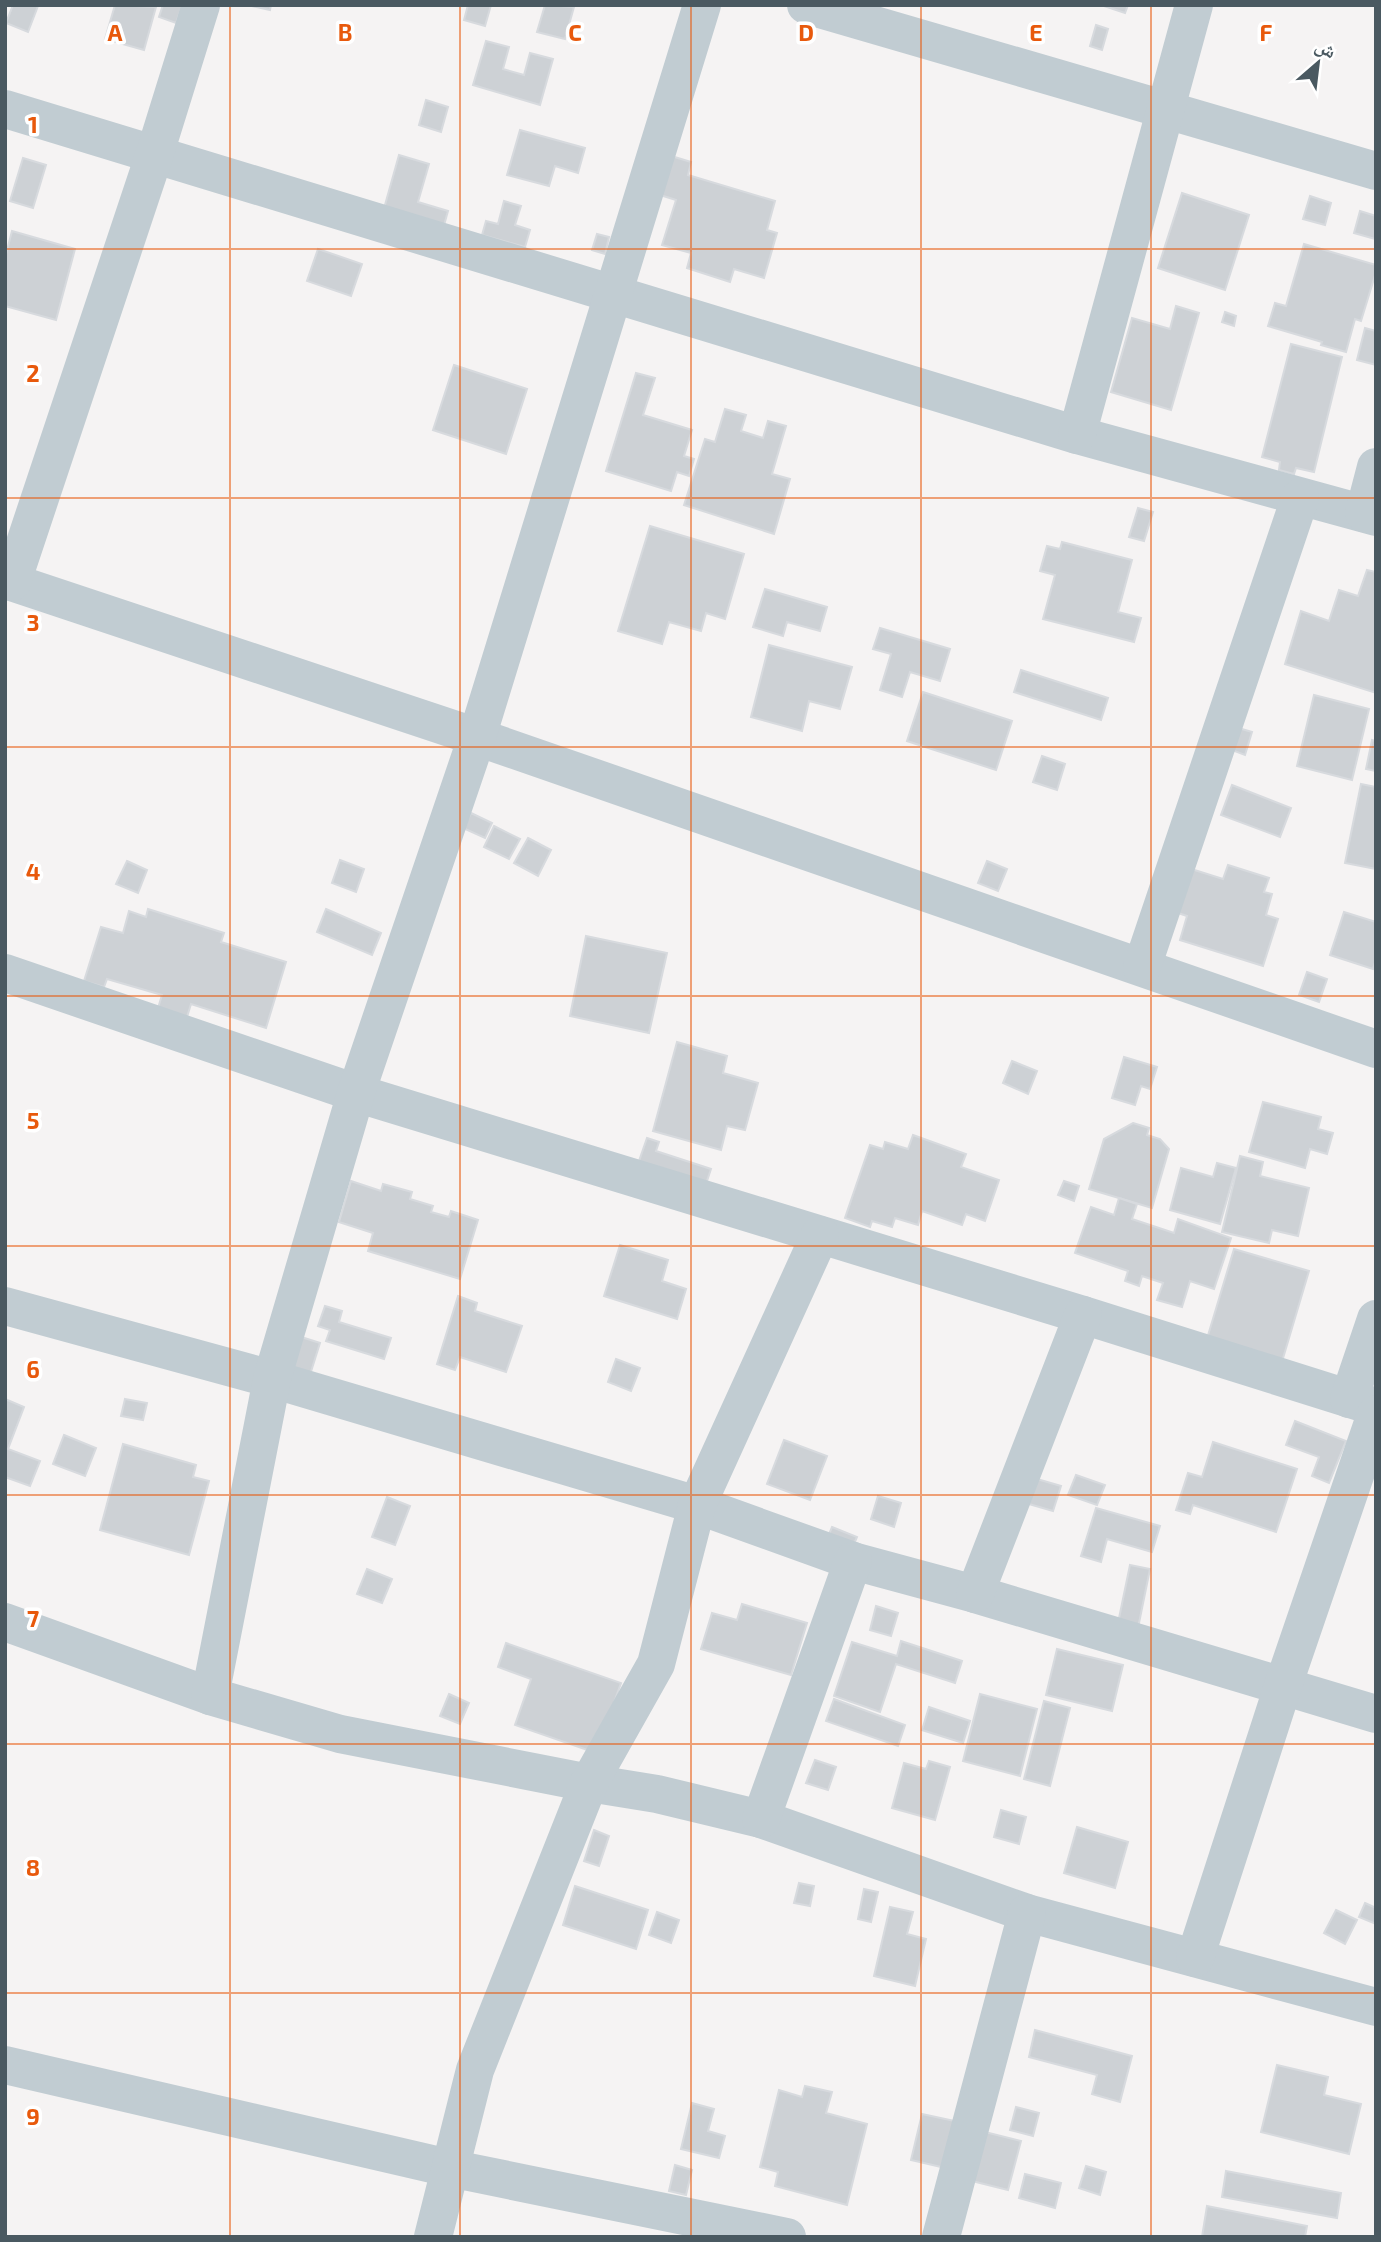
<svg xmlns="http://www.w3.org/2000/svg" width="1381" height="2242" viewBox="0 0 1381 2242" font-family="'Exo 2','Noto Naskh Arabic',sans-serif">
  <rect width="100%" height="100%" fill="#f5f3f3"/>
  <g fill="#cdd1d5" stroke="#d7dade" stroke-width="2">
    <path d="M13,5L38,6L28,32L6,23Z"/>
    <path d="M115,5L156,7L144,50L105,39Z"/>
    <path d="M163,5L182,6L176,23L159,17Z"/>
    <path d="M247,5H271L270,10Z"/>
    <path d="M468,5H491L485,26L464,20Z"/>
    <path d="M545,5L574,7L565,39L537,32Z"/>
    <path d="M1101,5H1128L1125,13Z"/>
    <path d="M1096,25L1108,29L1102,50L1090,46Z"/>
    <path d="M486,41L509,47L503,69L524,75L530,53L553,59L540,105L473,85Z"/>
    <path d="M426,100L448,107L441,132L419,125Z"/>
    <path d="M520,130L585,148L578,173L555,166L549,186L507,175Z"/>
    <path d="M399,155L429,164L418,202L448,211L443,229L383,212Z"/>
    <path d="M668,155L691,162L688,175L775,201L767,230L777,233L764,278L734,269L730,282L687,268L691,253L662,245L676,200L657,194Z"/>
    <path d="M23,158L46,165L33,208L10,201Z"/>
    <path d="M1182,193L1249,215L1225,290L1158,268Z"/>
    <path d="M1310,196L1331,203L1325,225L1303,219Z"/>
    <path d="M504,201L521,206L515,225L530,230L525,247L482,235L486,221L498,224Z"/>
    <path d="M1360,211L1376,216L1375,239L1354,233Z"/>
    <path d="M12,231L75,249L56,320L5,306V258Z"/>
    <path d="M597,234L609,237L605,254L592,250Z"/>
    <path d="M1304,244L1376,265V272L1361,321L1355,319L1346,352L1321,345L1322,342L1268,326L1275,303L1286,306Z"/>
    <path d="M318,249L362,264L351,296L307,281Z"/>
    <path d="M1176,306L1199,313L1171,410L1111,392L1132,318L1170,329Z"/>
    <path d="M1225,312L1236,316L1234,326L1222,322Z"/>
    <path d="M1365,328L1376,331V365L1357,360Z"/>
    <path d="M1291,344L1342,357L1314,472L1296,468L1294,474L1279,470L1280,462L1262,457Z"/>
    <path d="M454,365L527,389L506,454L433,430Z"/>
    <path d="M636,373L655,378L643,415L692,430L684,456L694,459L689,476L677,472L671,491L606,471Z"/>
    <path d="M725,409L746,415L741,431L763,438L768,421L786,426L772,474L790,479L774,534L684,505L705,439L715,442Z"/>
    <path d="M1138,508L1153,512L1144,541L1129,537Z"/>
    <path d="M650,526L744,554L725,619L706,613L701,631L669,622L662,644L618,631Z"/>
    <path d="M1062,542L1132,560L1118,612L1141,618L1134,642L1043,619L1055,575L1040,571L1047,546L1060,549Z"/>
    <path d="M1367,570L1376,572V693L1285,664L1301,611L1329,621L1339,590L1358,596Z"/>
    <path d="M765,589L827,607L820,631L787,622L783,636L753,627Z"/>
    <path d="M880,628L950,649L940,681L910,672L902,697L880,690L891,654L873,649Z"/>
    <path d="M769,645L852,667L840,709L809,701L802,731L751,717Z"/>
    <path d="M1021,670L1108,698L1101,720L1014,692Z"/>
    <path d="M923,692L1012,721L996,770L907,741Z"/>
    <path d="M1314,695L1369,709L1352,780L1297,766Z"/>
    <path d="M1235,727L1252,732L1245,755L1229,749Z"/>
    <path d="M1372,740L1376,741V771L1366,769Z"/>
    <path d="M1042,756L1065,764L1057,790L1033,782Z"/>
    <path d="M1361,784L1376,787V869L1345,863Z"/>
    <path d="M1232,785L1291,808L1280,837L1221,815Z"/>
    <path d="M471,813L492,823L485,838L463,828Z"/>
    <path d="M494,826L520,839L509,859L484,847Z"/>
    <path d="M528,838L551,850L538,876L514,863Z"/>
    <path d="M340,860L364,869L356,892L332,883Z"/>
    <path d="M127,861L147,870L138,893L116,884Z"/>
    <path d="M987,861L1007,869L998,891L978,883Z"/>
    <path d="M1228,865L1269,878L1264,892L1272,894L1266,915L1278,919L1263,966L1180,940L1187,916L1169,910L1182,866L1223,879Z"/>
    <path d="M148,909L224,933L221,942L286,962L266,1028L191,1004L187,1017L158,1008L162,995L107,979L104,987L84,981L101,927L123,933L129,911L146,917Z"/>
    <path d="M326,909L381,933L372,955L317,932Z"/>
    <path d="M1344,912L1376,922V959L1373,969L1330,955Z"/>
    <path d="M586,936L667,953L649,1033L570,1016Z"/>
    <path d="M1307,972L1327,979L1319,1002L1299,995Z"/>
    <path d="M677,1042L727,1056L723,1073L758,1083L745,1130L727,1126L721,1150L653,1131Z"/>
    <path d="M1124,1057L1157,1067L1150,1089L1141,1086L1135,1105L1112,1098Z"/>
    <path d="M1012,1061L1037,1071L1028,1094L1003,1083Z"/>
    <path d="M1263,1102L1321,1117L1318,1129L1333,1133L1327,1154L1310,1149L1305,1168L1249,1152Z"/>
    <path d="M1133,1123L1149,1128L1147,1135L1160,1139L1169,1149L1152,1208L1089,1189L1104,1139Z"/>
    <path d="M913,1135L966,1154L961,1167L999,1180L985,1221L966,1214L962,1225L922,1211L918,1225L895,1218L892,1227L872,1221L870,1227L845,1218L870,1145L883,1149L885,1142L908,1149Z"/>
    <path d="M647,1138L659,1142L656,1151L711,1169L705,1187L638,1164Z"/>
    <path d="M1240,1156L1263,1162L1260,1176L1309,1188L1298,1236L1272,1230L1269,1243L1222,1232Z"/>
    <path d="M1217,1163L1236,1168L1220,1224L1170,1210L1181,1168L1213,1177Z"/>
    <path d="M351,1181L381,1191L383,1184L412,1192L410,1199L433,1206L431,1212L449,1217L451,1211L478,1220L460,1279L368,1251L373,1233L339,1222Z"/>
    <path d="M1064,1181L1079,1186L1074,1201L1058,1195Z"/>
    <path d="M1119,1198L1137,1204L1132,1219L1174,1233L1178,1219L1231,1238L1214,1289L1190,1281L1182,1307L1157,1300L1163,1283L1142,1276L1139,1286L1125,1281L1128,1271L1075,1253L1091,1207L1114,1215Z"/>
    <path d="M620,1245L668,1260L662,1281L686,1289L677,1319L604,1296Z"/>
    <path d="M1234,1249L1309,1271L1281,1365L1206,1342Z"/>
    <path d="M458,1296L477,1303L475,1311L522,1326L506,1372L460,1357L455,1370L437,1364Z"/>
    <path d="M325,1306L342,1311L339,1322L391,1338L384,1359L326,1341L330,1330L318,1326Z"/>
    <path d="M295,1335L320,1343L309,1378L284,1371Z"/>
    <path d="M616,1359L640,1368L631,1391L608,1382Z"/>
    <path d="M5,1399L24,1407L8,1449L40,1461L30,1486L5,1477Z"/>
    <path d="M125,1399L147,1403L143,1420L121,1416Z"/>
    <path d="M1295,1421L1346,1441L1329,1483L1312,1476L1319,1457L1286,1445Z"/>
    <path d="M64,1435L96,1448L85,1476L53,1464Z"/>
    <path d="M784,1440L827,1456L810,1500L767,1484Z"/>
    <path d="M1213,1442L1297,1469L1276,1532L1193,1505L1190,1514L1176,1510L1188,1473L1202,1477Z"/>
    <path d="M123,1444L196,1465L193,1477L209,1481L189,1555L100,1530Z"/>
    <path d="M1076,1475L1105,1485L1097,1505L1068,1495Z"/>
    <path d="M1037,1479L1061,1486L1053,1511L1029,1504Z"/>
    <path d="M878,1496L901,1503L894,1527L871,1519Z"/>
    <path d="M387,1497L410,1506L395,1545L372,1537Z"/>
    <path d="M1096,1508L1160,1526L1152,1552L1107,1539L1101,1562L1081,1556Z"/>
    <path d="M832,1527L857,1537L852,1549L827,1539Z"/>
    <path d="M1130,1565L1150,1569L1138,1628L1118,1623Z"/>
    <path d="M367,1569L392,1579L382,1603L357,1594Z"/>
    <path d="M742,1604L807,1623L791,1675L701,1649L712,1613L737,1620Z"/>
    <path d="M876,1606L898,1613L891,1636L870,1630Z"/>
    <path d="M901,1641L962,1661L955,1683L896,1664L880,1712L834,1696L852,1642L897,1656Z"/>
    <path d="M506,1643L621,1683L596,1753L515,1725L531,1679L498,1667Z"/>
    <path d="M1057,1649L1123,1665L1112,1711L1046,1695Z"/>
    <path d="M449,1694L469,1703L460,1724L440,1716Z"/>
    <path d="M980,1694L1037,1709L1020,1776L963,1761Z"/>
    <path d="M834,1699L905,1725L898,1746L826,1721Z"/>
    <path d="M1044,1701L1070,1708L1050,1786L1024,1779Z"/>
    <path d="M929,1707L970,1721L963,1743L922,1730Z"/>
    <path d="M815,1760L836,1767L828,1790L806,1783Z"/>
    <path d="M929,1761L950,1767L935,1820L892,1808L904,1763L926,1769Z"/>
    <path d="M1001,1810L1026,1817L1019,1844L994,1837Z"/>
    <path d="M1077,1827L1128,1842L1115,1888L1064,1873Z"/>
    <path d="M594,1830L609,1836L599,1866L584,1861Z"/>
    <path d="M799,1883L814,1886L810,1906L794,1903Z"/>
    <path d="M575,1886L648,1910L636,1949L563,1925Z"/>
    <path d="M864,1889L878,1892L871,1922L858,1919Z"/>
    <path d="M1365,1903L1376,1908V1924L1359,1917Z"/>
    <path d="M890,1907L913,1912L907,1934L926,1939L915,1986L874,1976Z"/>
    <path d="M1336,1910L1357,1920L1345,1944L1324,1933Z"/>
    <path d="M657,1912L679,1920L671,1943L649,1935Z"/>
    <path d="M1035,2030L1132,2056L1120,2102L1092,2094L1097,2075L1029,2057Z"/>
    <path d="M1277,2065L1328,2077L1324,2095L1361,2104L1349,2154L1261,2132Z"/>
    <path d="M805,2086L832,2092L826,2113L867,2124L847,2205L775,2186L778,2172L760,2167L779,2090L802,2097Z"/>
    <path d="M692,2103L714,2109L708,2131L725,2136L719,2158L681,2149Z"/>
    <path d="M1016,2107L1039,2113L1033,2136L1010,2130Z"/>
    <path d="M922,2114L964,2123L954,2170L911,2160Z"/>
    <path d="M977,2130L1021,2141L1008,2190L964,2179Z"/>
    <path d="M675,2165L692,2170L686,2195L669,2191Z"/>
    <path d="M1086,2166L1106,2172L1100,2195L1079,2188Z"/>
    <path d="M1226,2171L1341,2193L1337,2218L1222,2197Z"/>
    <path d="M1025,2174L1061,2183L1055,2208L1019,2198Z"/>
    <path d="M1207,2206L1307,2226L1305,2237H1202Z"/>
  </g>
  <g fill="none" stroke-linecap="round" stroke-linejoin="round">
    <g stroke="#c1ccd2" stroke-width="38">
      <path d="M806,5L1376,171"/>
      <path d="M5,109L1077,435L1376,517"/>
      <path d="M1077,435L1194,5"/>
      <path d="M1364,513L1376,467"/>
      <path d="M5,580L477,737L1376,1049"/>
      <path d="M12,582L155,153L201,5"/>
      <path d="M1142,967L1300,498"/>
      <path d="M5,973L356,1093L1083,1315L1376,1407"/>
      <path d="M5,1306L272,1379L697,1505L853,1561L975,1594L1376,1714"/>
      <path d="M1349,1399L1376,1319"/>
      <path d="M975,1594L1083,1315"/>
      <path d="M5,1622L210,1696L340,1734L589,1783L657,1794L761,1819L1027,1913L1376,2007"/>
      <path d="M210,1696L272,1379L356,1093L477,737L702,5"/>
      <path d="M761,1819L853,1561"/>
      <path d="M1195,1958L1283,1686L1376,1414"/>
      <path d="M5,2065L449,2168L787,2237"/>
      <path d="M433,2237L475,2070L589,1783L656,1664L697,1505L820,1235"/>
      <path d="M941,2237L1027,1913"/>
    </g>
  </g>
  <path fill="none" stroke="#e8590c" stroke-width="2" stroke-opacity="0.55" d="M230,5V2237M460,5V2237M691,5V2237M921,5V2237M1151,5V2237M5,249H1376M5,498H1376M5,747H1376M5,996H1376M5,1246H1376M5,1495H1376M5,1744H1376M5,1993H1376"/>
  <g font-size="23" text-anchor="middle" font-weight="bold" fill="#e8590c" stroke="#fff" stroke-width="7" stroke-linejoin="round" paint-order="stroke">
    <text x="115" y="41">A</text>
    <text x="345" y="41">B</text>
    <text x="575" y="41">C</text>
    <text x="806" y="41">D</text>
    <text x="1036" y="41">E</text>
    <text x="1266" y="41">F</text>
    <text x="33" y="133">1</text>
    <text x="33" y="382">2</text>
    <text x="33" y="631">3</text>
    <text x="33" y="880">4</text>
    <text x="33" y="1129">5</text>
    <text x="33" y="1378">6</text>
    <text x="33" y="1627">7</text>
    <text x="33" y="1876">8</text>
    <text x="33" y="2125">9</text>
  </g>
  <rect width="1381" height="2242" fill="none" stroke="#4a5961" stroke-width="14"/>
  <g transform="translate(1318 63) rotate(28)" stroke="#ffffff" stroke-width="5" paint-order="stroke">
  <path d="M0-5L12 26L0 18L-12 26Z" fill="#4a5961"/>
  <text y="-10" font-size="19" font-weight="bold" text-anchor="middle" fill="#4a5961">ش</text>
  </g>
</svg>
